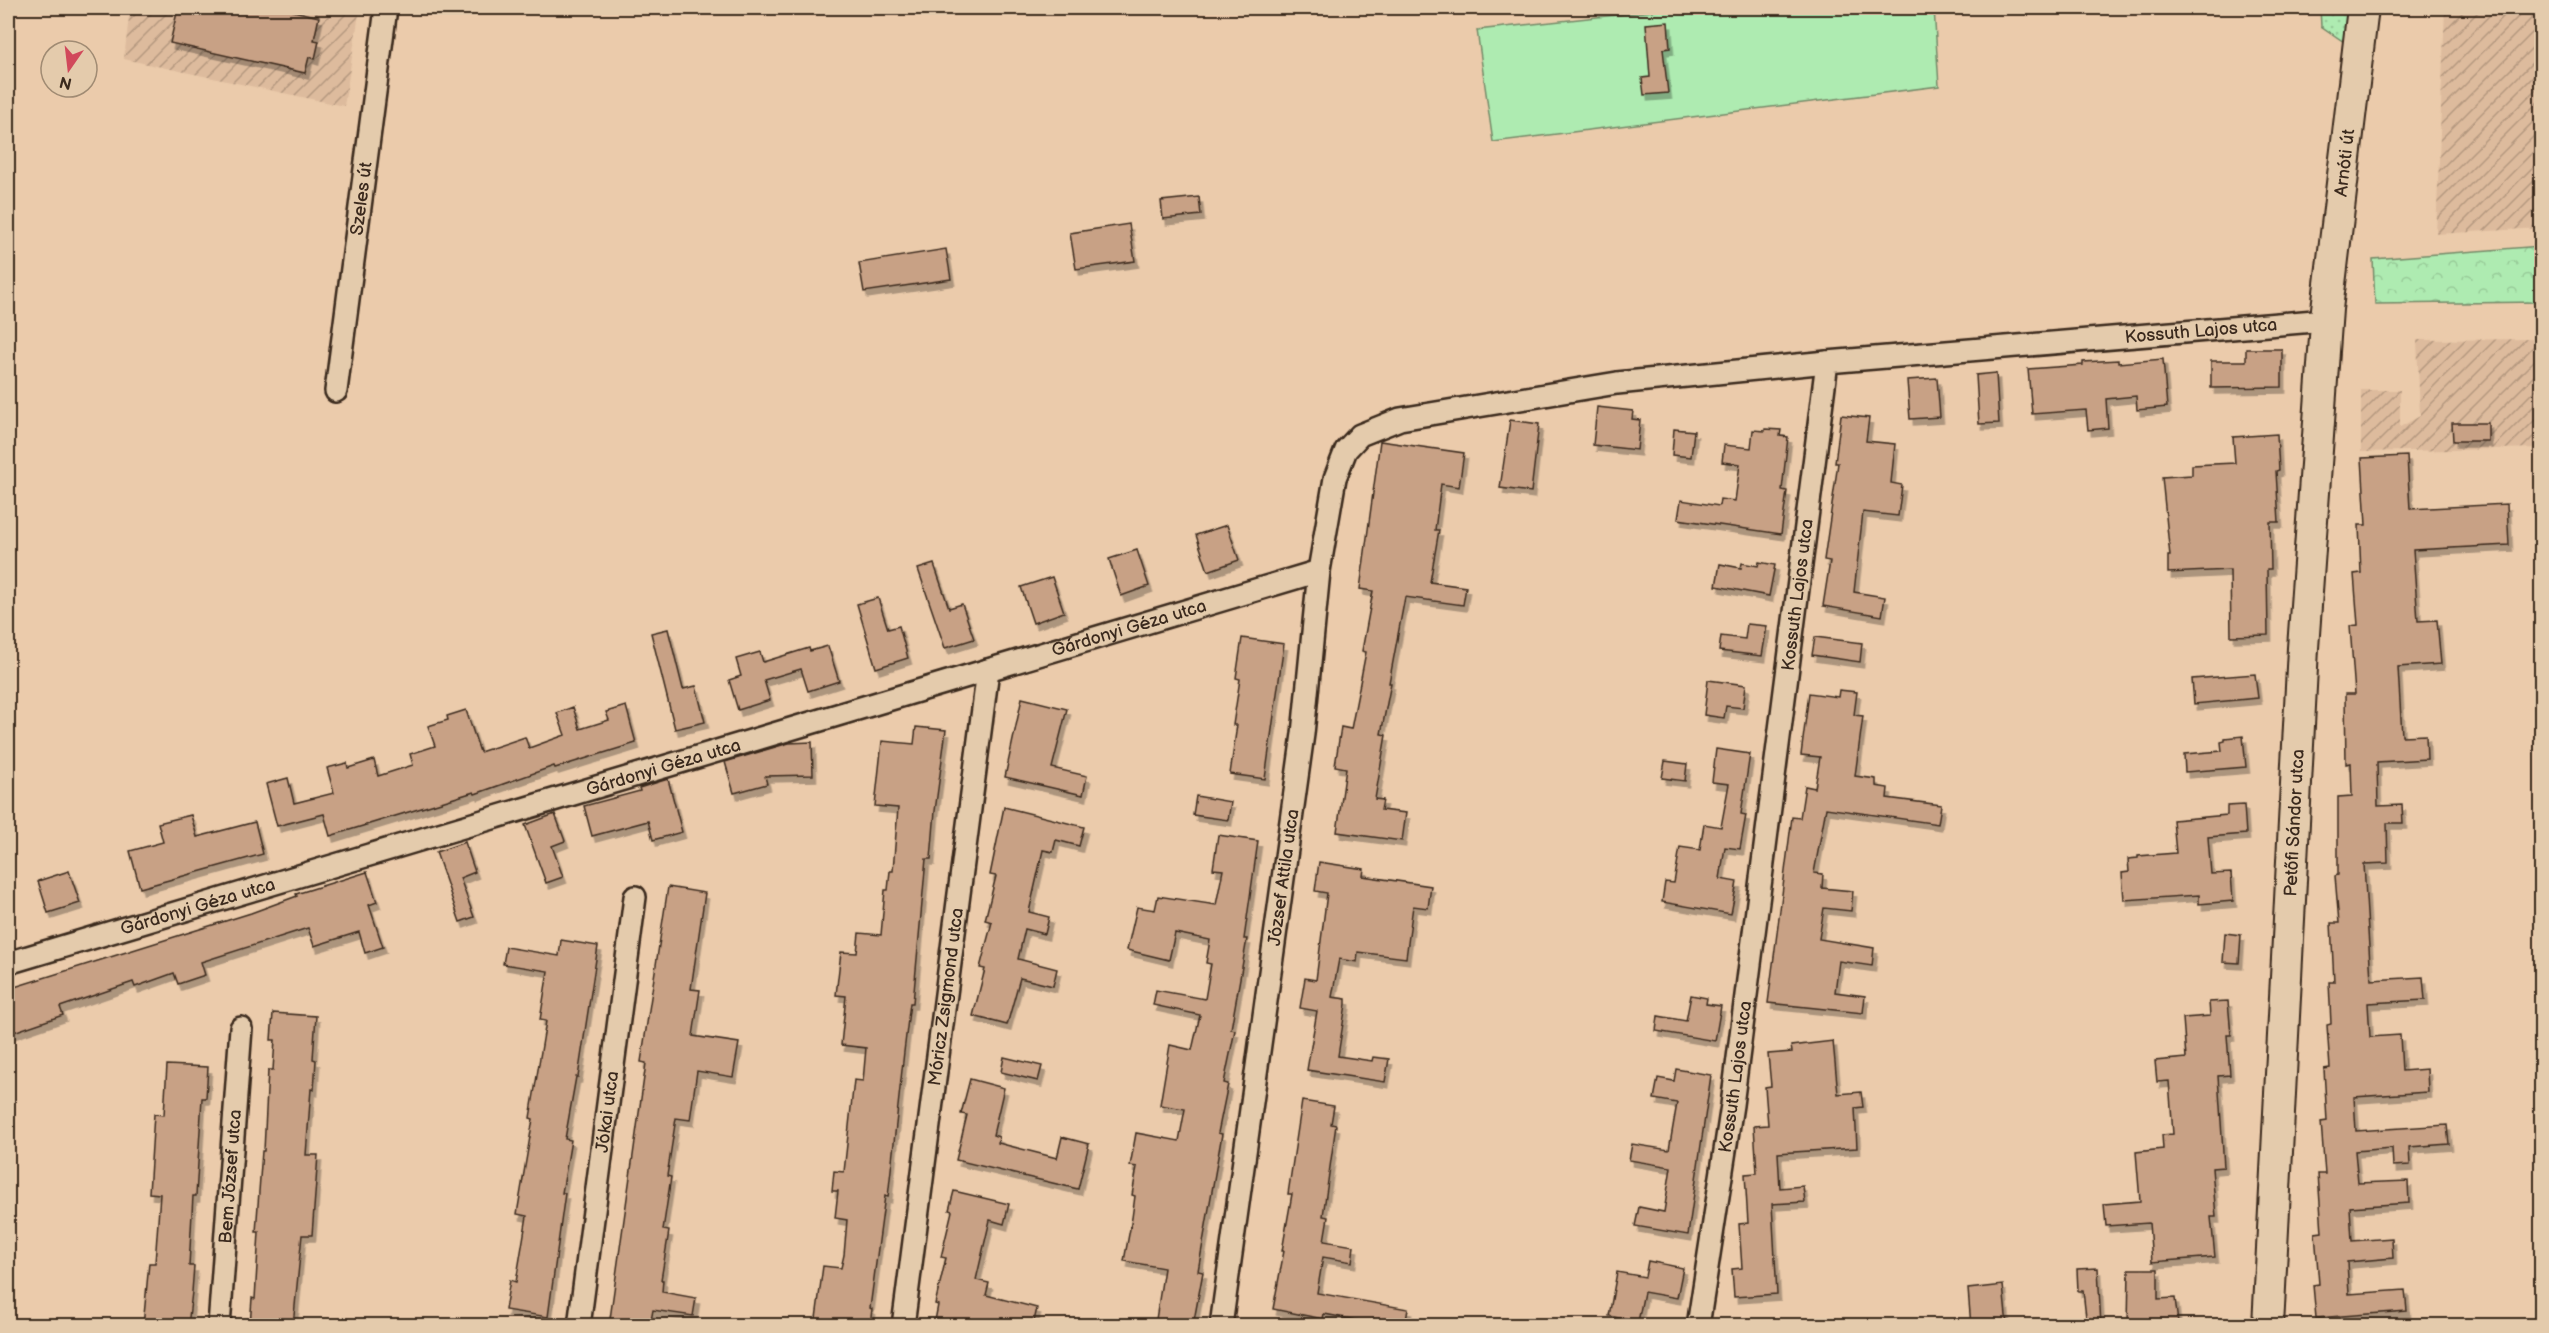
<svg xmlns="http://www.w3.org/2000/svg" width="2549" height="1333" viewBox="0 0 2549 1333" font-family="'Balsamiq Sans',sans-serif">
  <defs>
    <pattern id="industrial-furrows" width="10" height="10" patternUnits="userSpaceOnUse" patternTransform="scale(1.5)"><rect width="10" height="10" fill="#ddbb9d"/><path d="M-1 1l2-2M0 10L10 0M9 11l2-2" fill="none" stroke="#b4987f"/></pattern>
    <pattern id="grass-dots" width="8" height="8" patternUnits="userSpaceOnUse" patternTransform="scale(1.5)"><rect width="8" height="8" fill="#aeebb1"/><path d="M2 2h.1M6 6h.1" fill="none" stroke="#97ca98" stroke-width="1.8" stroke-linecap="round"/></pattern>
    <pattern id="forest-crowns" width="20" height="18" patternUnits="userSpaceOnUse" patternTransform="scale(1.5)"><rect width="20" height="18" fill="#aeebb1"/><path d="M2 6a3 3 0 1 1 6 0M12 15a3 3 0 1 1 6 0" fill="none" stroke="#97ca98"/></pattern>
    <filter id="shadow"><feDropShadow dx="3.5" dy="6" stdDeviation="0" flood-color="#0004"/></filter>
  </defs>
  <rect width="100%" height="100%" fill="#ebcbab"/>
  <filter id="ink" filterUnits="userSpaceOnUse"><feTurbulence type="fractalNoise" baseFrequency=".0167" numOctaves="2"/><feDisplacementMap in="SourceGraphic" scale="12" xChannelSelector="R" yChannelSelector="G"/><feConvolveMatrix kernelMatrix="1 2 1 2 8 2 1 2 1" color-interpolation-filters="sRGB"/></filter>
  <g filter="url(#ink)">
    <g fill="url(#industrial-furrows)">
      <path d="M130,8H360L344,106L124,59Z"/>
      <path d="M2445,8H2541V228L2436,234Z"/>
      <path d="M2541,339V448L2361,452V390H2400V427L2420,416L2417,340Z"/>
    </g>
    <path fill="url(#grass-dots)" stroke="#748a68" stroke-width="1.5" d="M2320,8H2349L2344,42L2321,26Z"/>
    <path fill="url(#forest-crowns)" stroke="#748a68" stroke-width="1.5" d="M2541,246V302L2375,304L2373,259Z"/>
    <path fill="#aeebb1" stroke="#748a68" stroke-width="1.5" d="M1680,8H1934L1939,86L1493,142L1477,30Z"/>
    <g fill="#c8a185" stroke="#3b2a1e" stroke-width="1.5" filter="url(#shadow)">
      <path d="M178,8H293V11L319,17L314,40L319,41L315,59L309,57L305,73L170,43Z"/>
      <path d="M1668,22L1670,48L1663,49L1668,93L1644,95L1642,78L1650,77L1646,24Z"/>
      <path d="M1199,197L1201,215L1163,219L1161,201Z"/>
      <path d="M1129,224L1135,261L1076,269L1070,233Z"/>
      <path d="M946,249L951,279L864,292L859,263Z"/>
      <path d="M2246,349H2282V387L2211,388V361H2246Z"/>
      <path d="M2163,359L2167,407L2137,410L2136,396L2106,399L2108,428L2088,430L2086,410L2032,414L2028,369L2083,365V362L2118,360V363Z"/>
      <path d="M1996,373L1999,423L1979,424L1976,375Z"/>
      <path d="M1937,378L1940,417L1910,419L1907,380Z"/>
      <path d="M1597,407L1633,411L1632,419L1640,420L1637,450L1593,445Z"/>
      <path d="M1841,415L1869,418L1866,441L1895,444L1891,483L1902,485L1898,516L1863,512L1854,592L1885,597L1882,616L1823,606L1830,561L1824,560L1838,463H1835Z"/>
      <path d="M1510,420L1539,424L1531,492L1500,488Z"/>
      <path d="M2452,423H2488V441H2453Z"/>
      <path d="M1674,429L1694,431L1691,457L1672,455Z"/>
      <path d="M1765,429L1781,430L1780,436L1788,437L1782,490L1787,491L1781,534L1678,519L1681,500L1719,506L1720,499L1735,501L1740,464L1722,462L1724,445L1751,448L1753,430L1765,431Z"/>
      <path d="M2277,434L2279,470L2276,471L2279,522H2270L2271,569H2267L2268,635L2231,636L2230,570L2168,573V556H2170L2162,477L2192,475V465L2235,463L2233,437Z"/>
      <path d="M1380,441L1464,453L1459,487L1441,484L1435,530H1439L1430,582L1466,587L1463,605L1405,597L1389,683H1391L1381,734L1386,735L1375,799L1383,800L1381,810L1406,813L1402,841L1337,832L1346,768L1335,766L1341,727L1351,729L1366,652L1362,651L1373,591L1360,589Z"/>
      <path d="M2407,456L2410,509L2507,504L2509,545L2413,550L2418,621L2437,620L2441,664L2398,667L2402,736L2426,735L2427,759L2377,762L2378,806L2402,805L2403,823H2387L2388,863L2364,864L2371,980L2423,977L2425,1000L2368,1003L2370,1037L2400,1035L2402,1071L2427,1069L2428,1092L2354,1097L2356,1131L2447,1125L2449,1144L2409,1147L2410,1165L2393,1166L2392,1148L2355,1151L2358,1183L2408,1181L2409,1203L2350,1207L2352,1241L2392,1238L2393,1258L2347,1262L2349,1294L2405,1290L2407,1311L2316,1318L2313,1285L2319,1284L2315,1233L2322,1232L2318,1174H2325L2321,1122L2327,1121L2324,1069L2330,1068L2327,1025L2331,1024L2329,982H2334L2331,923H2339L2335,876L2338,875V797L2352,796L2351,763L2346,764L2345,694H2355L2350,626L2358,625L2354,574L2361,573L2359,525H2366L2362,458Z"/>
      <path d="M1227,525L1239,560L1208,571L1196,535Z"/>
      <path d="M1137,550L1149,586L1121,596L1109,559Z"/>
      <path d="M1759,562L1775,565L1769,596L1716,586L1720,564L1741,568L1742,563L1758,566Z"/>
      <path d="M934,564L949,608L962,604L974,639L945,648L918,569Z"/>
      <path d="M1052,577L1064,612L1033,623L1021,587Z"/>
      <path d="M878,598L888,629L899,626L908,658L876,668L857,604Z"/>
      <path d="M1747,624L1767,626L1762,656L1719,651L1721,636L1745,639Z"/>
      <path d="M668,629L683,689L696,686L705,722L675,729L651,633Z"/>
      <path d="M1815,637L1862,643L1860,662L1812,655Z"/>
      <path d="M1242,638L1284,644L1265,779L1230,774L1237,725H1233L1240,679L1236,678Z"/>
      <path d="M828,646L839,681L808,691L801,669L764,680L770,700L738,710L729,680L741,676L736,659L760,652L763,662L809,648L810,651Z"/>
      <path d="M2255,674L2258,698L2194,704L2192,679Z"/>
      <path d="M1708,680L1746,685L1743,708L1726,706L1724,718L1704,715Z"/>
      <path d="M1839,690L1857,692L1854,715L1863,716L1855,776L1876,779V786L1888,788L1887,798L1941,805L1938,824L1826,808L1814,873L1823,874L1822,888L1853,891L1851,911L1824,908L1819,939L1874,948L1872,966L1839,961L1835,992L1865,996L1863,1013L1768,1003L1792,817L1800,818L1805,786L1815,788L1820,757L1801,755L1809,693L1838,697Z"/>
      <path d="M1022,698L1067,709L1052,768L1087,776L1083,795L1005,777Z"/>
      <path d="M626,706L636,743L555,768L554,766L475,794L474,792L330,836L324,814L277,826L266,784L288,778L294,803L334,793L327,768L347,763L348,768L374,760L378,776L413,765L410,754L435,746L428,726L448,720L447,716L466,710L480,752L525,737L529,748L565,735L557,713L573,707L580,729L609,720L606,712Z"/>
      <path d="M916,727L946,730L935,811L931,859H926L913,1003H910L904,1052L888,1197L885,1196L870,1308L872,1309L870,1326H815L823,1266L841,1268L844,1255L847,1220L835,1218L838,1191H832L834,1171L844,1172L854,1080L863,1081L866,1048L841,1045L846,996L836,995L841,952L857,953L859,933L881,935L885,890H888L890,871H893L898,808L875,806L882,741L914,744Z"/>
      <path d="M2243,736L2246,767L2185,772L2184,754L2222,751L2221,742L2225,741V738Z"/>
      <path d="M812,742L813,775L765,776L767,784L734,793L725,762L789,743Z"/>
      <path d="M1716,749L1750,754L1741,814L1746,815L1740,849L1725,847L1720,879L1737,882L1731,914L1662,902L1665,882L1674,883L1680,847L1700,850L1704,824L1721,827L1729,784L1712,782Z"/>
      <path d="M1665,761L1687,764L1685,781L1662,778Z"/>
      <path d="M668,779L682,832L653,840L648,821L592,836L584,806L640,791L639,788Z"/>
      <path d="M1196,796L1231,802L1228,820L1193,815Z"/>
      <path d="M2244,805L2246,834L2208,837L2211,874L2231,873L2233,901L2199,904V895L2124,900L2122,873L2129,872L2128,859L2138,858V856L2176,853L2173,820L2227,815V806Z"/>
      <path d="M1004,807L1084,827L1079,846L1056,840L1053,852L1043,850L1029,912L1049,917L1045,934L1025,929L1018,959L1057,969L1053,986L1020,978L1007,1025L973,1016L985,969L980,968L992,922L985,920L996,876L990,875Z"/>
      <path d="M555,814L565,841L552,846L563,877L546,883L525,825Z"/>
      <path d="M191,815L197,837L255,822L263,854L140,888L130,851L163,842L158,823Z"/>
      <path d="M1218,835L1258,841L1244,939H1247L1231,1029L1235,1030L1224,1083L1228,1084L1218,1133L1222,1134L1198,1271L1203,1272L1193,1326H1155L1164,1268L1124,1261L1132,1218L1135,1196L1132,1195L1137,1167L1130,1166L1136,1133L1179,1141L1185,1109L1160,1105L1170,1045L1192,1050L1200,1015L1153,1005L1156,990L1205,999L1211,964L1206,963L1210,940L1175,933L1169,960L1127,950L1137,907L1155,910L1158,896L1216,905L1223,870L1213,869Z"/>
      <path d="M465,842L475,872L460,878L474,917L460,922L436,852Z"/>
      <path d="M1319,862L1364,869L1363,876L1431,886L1428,908L1413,906L1406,958L1358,952L1357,962L1339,959L1332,997L1346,999V1004L1338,1056L1372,1061L1373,1057L1389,1059L1385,1082L1307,1070L1317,1011L1300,1008L1305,978L1316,980L1327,893L1315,891Z"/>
      <path d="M69,871L80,903L48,913L38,881Z"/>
      <path d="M367,872L377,902L369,905L383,947L365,953L359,932L314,946L308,928L201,962L205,975L178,984L174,973L135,987L133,982L60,1007L63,1015L8,1034V989L251,913L297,896L296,894Z"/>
      <path d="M668,887L705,893L691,989L700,990L693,1036L739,1043L733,1077L697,1071L690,1120L676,1118L667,1176L671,1177L663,1230L669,1231L661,1280H663L662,1292L696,1298L693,1316L653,1310L650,1326H609L646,1063L641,1062Z"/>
      <path d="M2225,933L2241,935L2239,963L2223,962Z"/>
      <path d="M561,940L598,946L578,1077H576L565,1139L571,1140L562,1193H565L548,1317L505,1310L510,1280L516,1282L527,1216L517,1214L533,1119L530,1118L546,1021L540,1020L548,971L503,964L506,947L559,956Z"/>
      <path d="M1691,995L1707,998L1706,1004L1721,1006L1715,1041L1656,1031L1658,1016L1686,1021Z"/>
      <path d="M2228,1001L2231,1035H2227L2230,1075L2218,1076L2224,1167L2212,1168L2216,1217H2211L2215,1257L2152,1262L2149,1223L2106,1226L2104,1204L2140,1201L2136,1152L2163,1149L2162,1135L2173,1134L2169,1081L2157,1082L2155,1061L2186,1058L2183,1018L2210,1016L2209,1002Z"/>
      <path d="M273,1013L316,1016L313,1059L316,1060L314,1090L311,1089L306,1155H318L312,1235H302L293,1326H250L252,1298L255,1299L259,1232H256L262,1151H264L268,1070H273L275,1040H271Z"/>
      <path d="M1833,1041L1838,1094L1861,1092L1863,1107L1855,1108L1857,1148L1778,1153L1780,1188L1803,1186L1805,1202L1772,1204L1777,1294L1734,1297L1732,1269L1742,1268L1739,1224L1748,1223L1745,1174L1757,1173L1754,1126L1768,1125L1765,1087L1771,1086L1768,1054L1792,1052L1791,1046Z"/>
      <path d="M1004,1057L1042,1066L1038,1081L1001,1072Z"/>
      <path d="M167,1065L208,1067L206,1098H202L196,1196H193L189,1266H194L192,1292L188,1326H143L149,1263H155L160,1194L149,1193L154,1114L164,1115Z"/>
      <path d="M1676,1069L1711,1075L1688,1235L1635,1226L1639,1207L1664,1212L1671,1167L1629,1160L1632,1144L1669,1150L1677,1103L1654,1099L1658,1078L1674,1081Z"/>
      <path d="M970,1079L1004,1088L993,1135L999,1137L998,1143L1057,1158L1062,1137L1089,1144L1078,1189L956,1160L967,1115L961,1114Z"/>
      <path d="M1302,1101L1334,1106L1331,1124L1336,1125L1323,1216L1328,1217L1324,1241L1354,1246L1352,1262L1323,1257L1317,1293L1408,1309L1405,1326H1387L1324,1314L1323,1319L1273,1309L1284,1251H1282L1292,1194H1288Z"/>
      <path d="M954,1191L1009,1204L1004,1224L990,1220L976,1280L989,1283L986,1295L1037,1308L1033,1326H934L938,1305L935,1304L946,1258L941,1257L952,1211L949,1210Z"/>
      <path d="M1648,1261L1683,1268L1677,1298L1644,1292L1638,1322L1609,1316L1617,1272L1645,1277Z"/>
      <path d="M2098,1268L2101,1326H2087L2083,1291H2078L2077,1269Z"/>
      <path d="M2129,1269H2158V1299L2175,1298L2178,1323L2128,1326Z"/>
      <path d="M2003,1285L2007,1326H1971L1968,1289Z"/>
    </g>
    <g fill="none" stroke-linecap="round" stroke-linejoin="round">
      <g stroke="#3b2a1e" stroke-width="26">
        <g id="street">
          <path id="s1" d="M336,391L386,8"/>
          <path id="s2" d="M8,963L1319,571"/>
          <path id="s3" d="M219,1326L241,1028"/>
          <path id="s4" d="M579,1326L635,897"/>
          <path id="s5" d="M903,1326L988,670"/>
          <path id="s6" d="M1221,1326L1303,734L1319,571L1335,478L1346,450L1360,435L1400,419L1617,383L1827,362"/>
          <path id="s7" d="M1698,1326L1732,1105L1827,362L2326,320"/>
        </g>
      </g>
      <g stroke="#3b2a1e" stroke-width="34">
        <g id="secondary">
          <path id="s8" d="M2268,1326L2303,648L2327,309L2363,8"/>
        </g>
      </g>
      <use href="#street" stroke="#e4cbac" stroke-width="21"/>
      <use href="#secondary" stroke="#e4cbac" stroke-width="30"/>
    </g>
  </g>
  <g text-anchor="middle" stroke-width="4.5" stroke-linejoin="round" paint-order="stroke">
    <g font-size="18" fill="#3b2a1e" stroke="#e4cbac">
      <text dy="6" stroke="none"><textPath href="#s8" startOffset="1166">Arnóti út</textPath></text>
      <text dy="6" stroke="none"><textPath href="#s1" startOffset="194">Szeles út</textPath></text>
      <text dy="6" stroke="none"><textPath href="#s7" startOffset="1348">Kossuth Lajos utca</textPath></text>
      <text dy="6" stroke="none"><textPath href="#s7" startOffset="738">Kossuth Lajos utca</textPath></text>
      <text dy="6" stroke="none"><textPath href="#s2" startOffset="1170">Gárdonyi Géza utca</textPath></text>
      <text dy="6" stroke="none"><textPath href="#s2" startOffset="684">Gárdonyi Géza utca</textPath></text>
      <text dy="6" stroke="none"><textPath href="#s8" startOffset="504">Petőfi Sándor utca</textPath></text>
      <text dy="6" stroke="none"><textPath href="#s6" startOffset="453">József Attila utca</textPath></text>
      <text dy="6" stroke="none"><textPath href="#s2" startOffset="198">Gárdonyi Géza utca</textPath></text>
      <text dy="6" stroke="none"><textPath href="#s5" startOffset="332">Móricz Zsigmond utca</textPath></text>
      <text dy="6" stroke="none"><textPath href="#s7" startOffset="252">Kossuth Lajos utca</textPath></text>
      <text dy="6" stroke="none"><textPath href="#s4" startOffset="216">Jókai utca</textPath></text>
      <text dy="6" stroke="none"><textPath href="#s3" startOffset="150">Bem József utca</textPath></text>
    </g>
  </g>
  <rect width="2549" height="1333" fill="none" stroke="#e4cbac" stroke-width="30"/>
  <rect x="15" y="15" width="2519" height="1303" fill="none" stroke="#3b2a1e" stroke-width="2" filter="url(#ink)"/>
  <g transform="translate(69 69) rotate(194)"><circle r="28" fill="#e4cbac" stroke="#a08b73" stroke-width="1.5"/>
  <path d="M0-4.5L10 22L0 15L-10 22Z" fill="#d1495b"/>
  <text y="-9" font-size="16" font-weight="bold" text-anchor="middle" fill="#3b2a1e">N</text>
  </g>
</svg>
